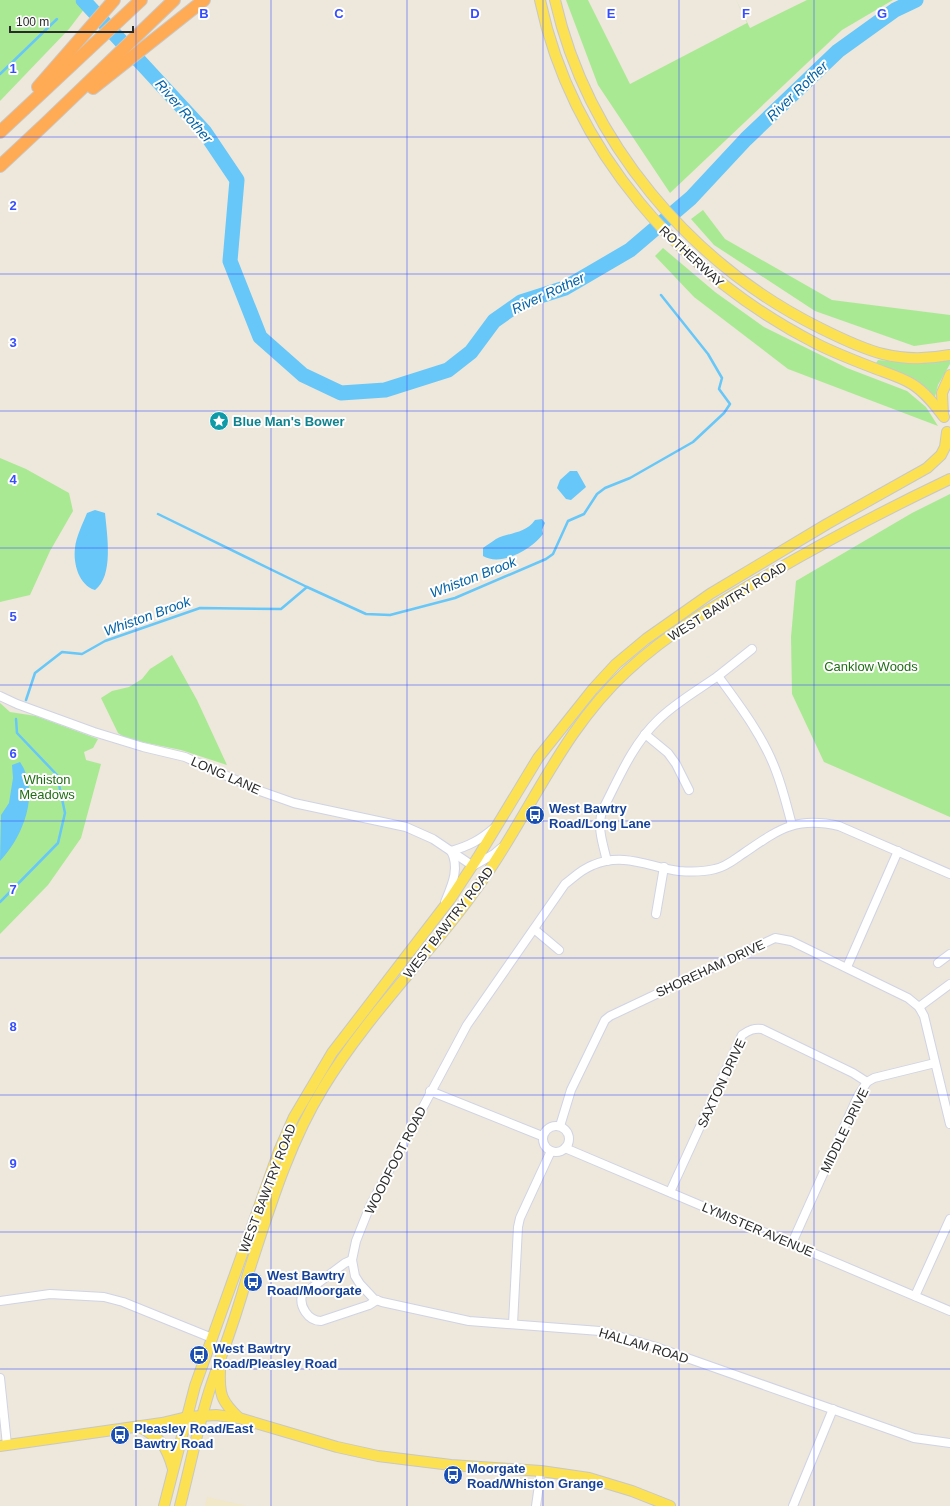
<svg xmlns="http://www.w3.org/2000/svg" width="950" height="1506" viewBox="0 0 950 1506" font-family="Helvetica,sans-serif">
  <rect width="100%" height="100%" fill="#eee7db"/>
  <path fill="#f1e7c9" d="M207,1497L247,1506H205Z"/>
  <g fill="#aae993">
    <path d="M0,0H75L85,8L69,29L0,101Z"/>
    <path d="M566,0H588L630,84L747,23L736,0L750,28L807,0H893L842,30L670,193L598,85Z"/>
    <path d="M703,210L725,239L832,300L950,315V341L914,346L815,311L714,245L691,219Z"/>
    <path d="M663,248L715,292L764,327L847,368L907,391L926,407L938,426L788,369L694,297L655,256Z"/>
    <path d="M878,360C903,363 925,364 950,360V364L938,385L935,397L920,384L899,372L876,363Z"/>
    <path d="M0,458L26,469L69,493L73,511L50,551L30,595L0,602Z"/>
    <path d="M950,494V817L824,762L792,694L791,637L796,581L912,513Z"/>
    <path d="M172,655L197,700L227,765L181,750L127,739L118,733L101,698L112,691L129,687L142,679L150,669Z"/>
    <path d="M0,703L10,712L36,716L98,739L93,748L84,752L86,760L101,764L81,838L48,885L0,934Z"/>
  </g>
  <g fill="#66c7f8">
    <path d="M570,471H577L586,487L571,500L566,499L557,488L560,480Z"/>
    <path d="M95,510L105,513C107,535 114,576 95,590C79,585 73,564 75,548C76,537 83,523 87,513Z"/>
    <path d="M542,519L545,523L542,530L543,534C532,549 501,567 483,556V548C487,545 492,542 496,539C510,532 525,534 535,520Z"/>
    <path d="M20,762C41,792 23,837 0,861L1,815L9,803L13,778L12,765Z"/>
  </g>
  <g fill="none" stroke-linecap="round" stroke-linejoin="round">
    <g stroke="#66c7f8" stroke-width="2.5">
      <path d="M0,74L57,19"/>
      <path d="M158,514L307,587"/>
      <path d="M26,700L35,673L62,652L82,654L105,641L200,608L281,609L307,587L366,614L390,615L455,598L546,559L553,554L568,521L584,514L597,494L605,488L630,478L693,442L724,413L730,404L719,389L722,378L708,354L661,295"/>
      <path d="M0,902L58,843L65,813L57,775L17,733L16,719"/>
    </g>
    <path stroke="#66c7f8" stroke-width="15" d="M83,0L204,131L237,180L230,261L260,337L303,375L341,393L385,390L448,370L471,352L494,321L521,302L565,288L630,250L691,198L746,139L838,51L895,10L916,0"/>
    <g stroke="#d0d3e5" stroke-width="10">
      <g id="minor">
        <path d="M718,676L752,649"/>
        <path d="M0,696L17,704L94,732L143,747L185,757L260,791L294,803L406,827L433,839L473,866L494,854L501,848"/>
        <path d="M645,734L668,753L676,764L689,790"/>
        <path d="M451,851C469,846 480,840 494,828"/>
        <path d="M607,861C603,844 597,829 602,811C618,780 632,745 658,720C675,703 698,690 718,676C740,706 763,736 776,771C783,789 787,807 792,825"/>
        <path d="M950,874L839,826C795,816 778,830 744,853C735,859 726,867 715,869C703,872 691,872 679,871C649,867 624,852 593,865C582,869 574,877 565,884L467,1025L370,1206L356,1241L352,1260L355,1276L360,1284L374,1299L382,1302L469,1321L600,1331L653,1346L914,1438L950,1443"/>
        <path d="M445,902C452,885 460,868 451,851"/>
        <path d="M656,914L664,867"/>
        <path d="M534,929L559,950"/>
        <path d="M938,963L950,954"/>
        <path d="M847,967L898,851"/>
        <path d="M919,1007L950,984"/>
        <path d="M430,1091L542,1136"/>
        <circle cx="556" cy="1139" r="13"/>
        <path d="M560,1126L571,1090L605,1020L610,1016L775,938L791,941L908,998L919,1007L924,1016L950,1124"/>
        <path d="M565,1148L950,1311"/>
        <path d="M670,1192L742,1035C749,1030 754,1028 762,1029L853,1073L867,1082"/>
        <path d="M792,1243L858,1096L867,1082L874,1078L935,1063"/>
        <path d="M352,1260L345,1263L302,1295C299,1306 308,1321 321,1321L369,1305L377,1300"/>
        <path d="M915,1296L950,1219"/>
        <path d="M0,1301L50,1294L104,1297L123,1302L212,1338"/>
        <path d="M513,1324L518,1227L520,1218L551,1151"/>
        <path d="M0,1378L7,1445"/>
        <path d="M536,1506L541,1471"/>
        <path d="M793,1506L833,1409"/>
      </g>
    </g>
    <g stroke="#c8c8c8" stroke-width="12">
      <g id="major">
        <path d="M540,0C572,151 682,275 817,344C837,354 858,362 879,370C890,374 902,378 912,384C925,392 935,405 944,417"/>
        <path d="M555,0C587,142 691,264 820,328C866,351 897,365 950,355"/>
        <path d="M943,415L942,393L950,375"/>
        <path d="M220,1370C219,1394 221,1401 239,1418"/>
        <path d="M138,1426C160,1438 166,1444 173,1469"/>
        <path d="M0,1446L162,1423L187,1417L216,1415L239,1418L337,1447L378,1456L451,1465L541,1471L589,1478L632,1491L670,1506"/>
        <path d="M164,1506L195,1386L279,1151L294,1117L332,1053L451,898L478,857L538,758L593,689L616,664L646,639L710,594L827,524L927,468L941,455L945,447L947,432"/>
        <path d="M180,1506C189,1471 196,1436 206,1402C210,1387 216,1372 221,1357C231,1330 240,1302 248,1274C269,1210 288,1145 323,1088C372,1007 443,942 494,863C537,797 568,725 627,671C668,633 717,604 766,576C826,541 887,509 950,479"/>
      </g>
    </g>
    <g stroke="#c8c8c8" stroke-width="14">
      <g id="highway">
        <path d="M38,87L114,0"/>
        <path d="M93,88L204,0"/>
        <path d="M0,132L141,0"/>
        <path d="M0,166L46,123L174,0"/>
      </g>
    </g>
    <use href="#minor" stroke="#fff" stroke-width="8"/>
    <use href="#major" stroke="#fce152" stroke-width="10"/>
    <use href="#highway" stroke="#ffab55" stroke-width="12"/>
  </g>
  <path fill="none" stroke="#374eff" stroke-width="1" stroke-opacity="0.55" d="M136,0V1506M271,0V1506M407,0V1506M543,0V1506M679,0V1506M814,0V1506M0,137H950M0,274H950M0,411H950M0,548H950M0,685H950M0,821H950M0,958H950M0,1095H950M0,1232H950M0,1369H950"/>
  <defs>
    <g id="sight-disc" transform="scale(1)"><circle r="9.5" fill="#0f9aa8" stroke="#fff"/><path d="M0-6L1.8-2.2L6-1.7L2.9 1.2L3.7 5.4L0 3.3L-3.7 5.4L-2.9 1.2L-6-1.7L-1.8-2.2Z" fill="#fff"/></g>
    <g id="bus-disc" transform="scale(1)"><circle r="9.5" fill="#1a4fb4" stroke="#fff"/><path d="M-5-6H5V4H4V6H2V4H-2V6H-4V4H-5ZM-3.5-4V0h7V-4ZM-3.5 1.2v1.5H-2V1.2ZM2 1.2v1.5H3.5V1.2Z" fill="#fff"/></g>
  </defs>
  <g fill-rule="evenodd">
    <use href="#sight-disc" x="219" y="421"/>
    <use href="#bus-disc" x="535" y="815"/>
    <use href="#bus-disc" x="253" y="1282"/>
    <use href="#bus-disc" x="199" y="1355"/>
    <use href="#bus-disc" x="120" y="1435"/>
    <use href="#bus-disc" x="453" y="1475"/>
  </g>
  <g text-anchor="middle" stroke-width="4" stroke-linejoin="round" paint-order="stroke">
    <g font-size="13" fill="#2a2a2a" stroke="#fff">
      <text transform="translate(692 256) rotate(43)" y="5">ROTHERWAY</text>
      <text transform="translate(727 601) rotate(-32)" y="5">WEST BAWTRY ROAD</text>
      <text transform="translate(226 775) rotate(24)" y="5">LONG LANE</text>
      <text transform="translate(448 922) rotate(-52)" y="5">WEST BAWTRY ROAD</text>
      <text transform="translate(710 968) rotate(-25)" y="5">SHOREHAM DRIVE</text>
      <text transform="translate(721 1083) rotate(-65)" y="5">SAXTON DRIVE</text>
      <text transform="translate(844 1130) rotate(-64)" y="5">MIDDLE DRIVE</text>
      <text transform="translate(395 1160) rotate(-63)" y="5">WOODFOOT ROAD</text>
      <text transform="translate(267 1188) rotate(-69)" y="5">WEST BAWTRY ROAD</text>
      <text transform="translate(758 1229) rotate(23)" y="5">LYMISTER AVENUE</text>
      <text transform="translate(644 1345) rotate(17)" y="5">HALLAM ROAD</text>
    </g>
    <g font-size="13" font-weight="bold" fill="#0d838f" stroke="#fff" text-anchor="start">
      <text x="233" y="426">Blue Man's Bower</text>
    </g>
    <g font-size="13" fill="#206e14" stroke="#fff">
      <text x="871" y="671">Canklow Woods</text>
      <text x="47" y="784">Whiston<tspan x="47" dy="15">Meadows</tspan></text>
    </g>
    <g font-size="13" font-weight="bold" fill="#164399" stroke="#fff" text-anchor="start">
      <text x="549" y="813">West Bawtry<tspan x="549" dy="15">Road/Long Lane</tspan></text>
      <text x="267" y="1280">West Bawtry<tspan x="267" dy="15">Road/Moorgate</tspan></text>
      <text x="213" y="1353">West Bawtry<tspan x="213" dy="15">Road/Pleasley Road</tspan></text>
      <text x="134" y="1433">Pleasley Road/East<tspan x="134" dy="15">Bawtry Road</tspan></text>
      <text x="467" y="1473">Moorgate<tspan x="467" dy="15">Road/Whiston Grange</tspan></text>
    </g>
    <g font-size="14" font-style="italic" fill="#0262a7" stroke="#fff">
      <text transform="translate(797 91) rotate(-44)" y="5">River Rother</text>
      <text transform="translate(184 111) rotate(49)" y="5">River Rother</text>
      <text transform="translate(548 293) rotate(-25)" y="5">River Rother</text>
      <text transform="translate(473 577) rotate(-21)" y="5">Whiston Brook</text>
      <text transform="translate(147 616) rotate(-20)" y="5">Whiston Brook</text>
    </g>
  </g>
  <g font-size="13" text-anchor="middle" font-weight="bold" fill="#374eff" stroke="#fff" stroke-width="4" stroke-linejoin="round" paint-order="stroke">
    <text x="204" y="18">B</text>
    <text x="339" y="18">C</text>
    <text x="475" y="18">D</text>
    <text x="611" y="18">E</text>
    <text x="746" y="18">F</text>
    <text x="882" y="18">G</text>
    <text x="13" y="73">1</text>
    <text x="13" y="210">2</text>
    <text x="13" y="347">3</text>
    <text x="13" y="484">4</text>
    <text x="13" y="621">5</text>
    <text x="13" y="758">6</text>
    <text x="13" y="894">7</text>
    <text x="13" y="1031">8</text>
    <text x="13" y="1168">9</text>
  </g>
  <path d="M10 26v6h123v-6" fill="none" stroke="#2a2a2a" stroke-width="2"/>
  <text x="16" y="26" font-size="12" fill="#2a2a2a" stroke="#ffffff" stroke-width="3" paint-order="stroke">100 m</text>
</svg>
